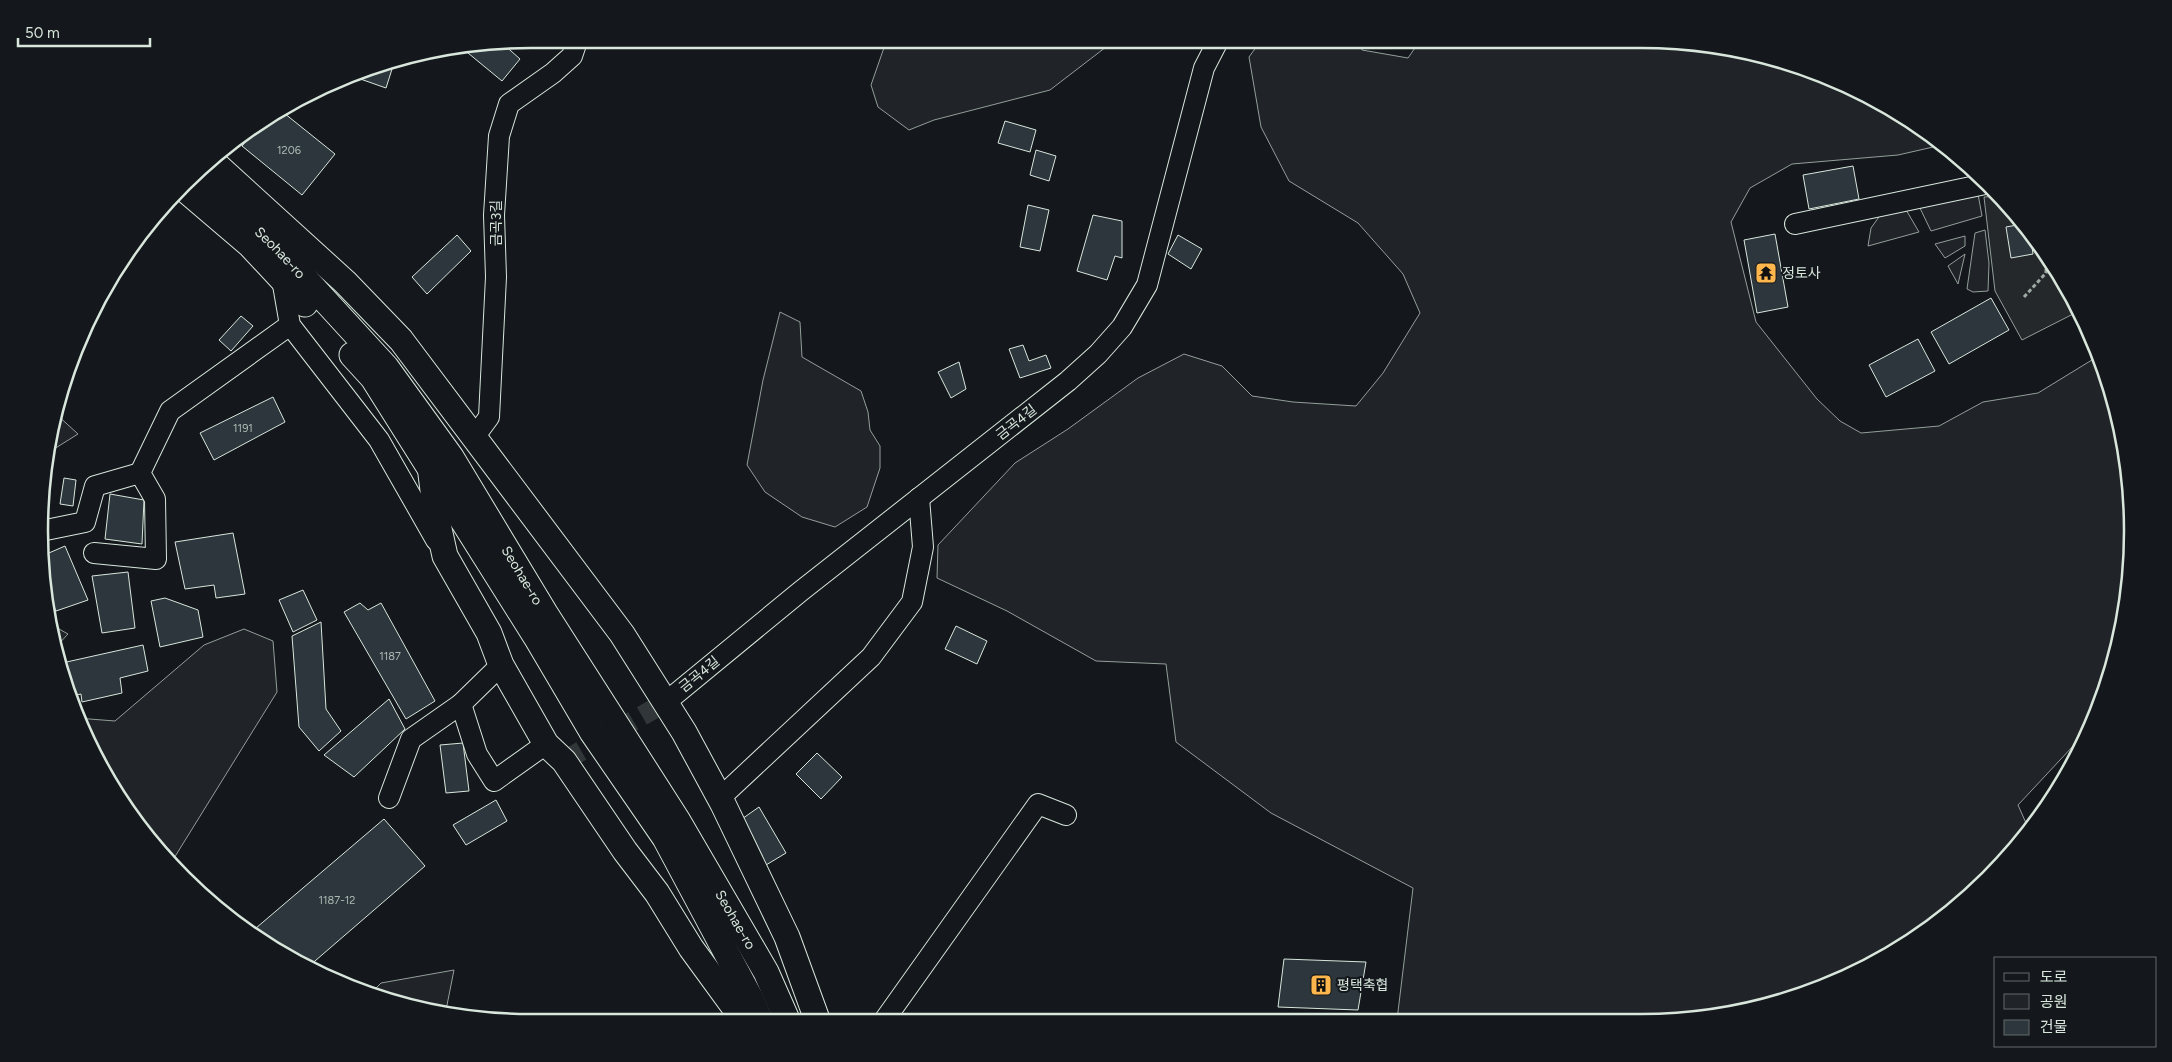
<svg xmlns="http://www.w3.org/2000/svg" width="2172" height="1062" viewBox="0 0 2172 1062" font-family="Figtree,'Noto Sans KR',sans-serif">
  <rect width="100%" height="100%" fill="#14181c"/>
  <g fill="#202428" stroke="#939e99">
    <path d="M887,39H1111L1106,47L1050,90L934,120L909,130L878,107L871,85Z"/>
    <path d="M1262,39H1359L1362,50L1408,58L1421,39H1641L1737,48L1830,76L1915,122L1942,145L1898,155L1792,164L1750,188L1731,222L1756,322L1817,399L1840,421L1861,433L1939,426L1983,402L2038,393L2100,355L2124,435L2133,531L2124,627L2096,720L2083,742L2074,745L2018,805L2030,832L1941,921L1830,986L1706,1019L1397,1020L1413,888L1271,813L1176,742L1166,664L1096,661L1007,611L937,578L938,545L1015,463L1068,429L1138,378L1184,354L1222,366L1252,396L1293,402L1356,406L1383,373L1420,313L1403,274L1358,223L1289,181L1261,127L1249,57Z"/>
    <path d="M1978,194L1982,216L1931,231L1918,204Z"/>
    <path d="M1905,208L1919,232L1868,246L1871,228L1881,214Z"/>
    <path d="M1985,230L1989,263L1988,291L1973,292L1967,289L1975,233Z"/>
    <path d="M1965,236V246L1945,258L1935,244Z"/>
    <path d="M1965,254L1958,284L1948,266Z"/>
    <path d="M780,312L800,322L802,357L861,391L868,412L870,430L880,446V468L867,507L835,527L802,517L765,492L747,465L763,380Z"/>
    <path d="M55,413L78,434L46,454L48,435Z"/>
    <path d="M50,624L68,634L55,648Z"/>
    <path d="M244,629L273,641L277,692L171,863L140,830L90,749L77,718L115,721L204,645Z"/>
    <path d="M454,970L445,1015L435,1014L370,994L381,983Z"/>
  </g>
  <path fill="#24282b" stroke="#939e99" d="M2000,196L2050,258L2079,311L2022,340L1995,291L1984,197Z"/>
  <g fill="#2c363c" stroke="#d8e6dc">
    <path d="M501,42L520,59L502,81L468,53L476,44Z"/>
    <path d="M382,62L393,66L386,88L349,75Z"/>
    <path d="M279,109L335,154L302,195L242,146L264,119Z"/>
    <path d="M1005,121L1036,130L1030,152L998,143Z"/>
    <path d="M1036,150L1056,156L1049,181L1030,175Z"/>
    <path d="M1853,166L1859,199L1809,209L1803,175Z"/>
    <path d="M1028,205L1049,210L1040,251L1020,247Z"/>
    <path d="M1093,215L1122,221V258L1115,256L1107,280L1077,271Z"/>
    <path d="M2023,224L2030,233L2033,254L2011,258L2006,227Z"/>
    <path d="M1775,234L1788,307L1757,313L1744,240Z"/>
    <path d="M457,235L471,251L427,294L412,277Z"/>
    <path d="M1178,235L1202,249L1191,269L1168,254Z"/>
    <path d="M1991,298L2009,330L1949,364L1931,332Z"/>
    <path d="M241,316L253,326L231,351L219,340Z"/>
    <path d="M1918,339L1935,371L1886,397L1869,365Z"/>
    <path d="M1023,345L1029,361L1046,355L1051,368L1020,378L1009,349Z"/>
    <path d="M959,362L966,389L951,398L938,372Z"/>
    <path d="M273,397L285,422L214,460L200,433Z"/>
    <path d="M64,478L76,480L73,506L60,504Z"/>
    <path d="M110,494L144,500L142,544L105,539Z"/>
    <path d="M233,533L245,594L216,598L214,585L185,589L175,542Z"/>
    <path d="M65,546L88,600L56,611L53,605L46,606L43,595L42,556Z"/>
    <path d="M128,572L135,628L102,633L92,576Z"/>
    <path d="M303,590L317,620L293,632L279,600Z"/>
    <path d="M165,598L198,610L203,637L160,647L151,601Z"/>
    <path d="M360,603L368,610L381,603L435,701L406,719L344,612Z"/>
    <path d="M321,622L326,709L341,731L319,751L299,727L292,636Z"/>
    <path d="M956,626L987,641L977,664L945,649Z"/>
    <path d="M143,645L148,671L120,678L122,693L82,702L81,694L68,697L62,663Z"/>
    <path d="M389,699L405,729L354,777L324,755Z"/>
    <path d="M463,743L469,791L446,793L440,745Z"/>
    <path d="M817,753L842,777L821,799L796,774Z"/>
    <path d="M496,800L507,821L466,845L453,825Z"/>
    <path d="M759,807L786,853L766,865L739,821Z"/>
    <path d="M384,819L425,866L308,967L249,934Z"/>
    <path d="M1284,959L1366,962L1358,1010L1278,1007Z"/>
  </g>
  <g fill="none" stroke-linecap="round" stroke-linejoin="round">
    <path stroke="#313739" stroke-width="20" stroke-dasharray="20 10" stroke-linecap="butt" d="M564,761L666,702"/>
    <g stroke="#d8e6dc" stroke-width="22">
      <g id="minor">
        <path d="M1795,224L1990,183"/>
        <path d="M282,279L290,325L379,440L436,540"/>
        <path d="M475,436L489,417L496,277L494,215L499,136L509,104L553,73L572,56L576,44L573,39"/>
        <path d="M41,531L85,522L95,486L140,473"/>
        <path d="M94,553L156,559L155,499L140,473L170,411L290,325"/>
        <path d="M666,702L801,591L1068,381L1098,354L1122,327L1147,285L1204,68L1219,39"/>
        <path d="M461,704L477,754L494,781L546,744"/>
        <path d="M389,798L411,739L461,704L501,665"/>
        <path d="M720,798L871,657L912,602L923,547L919,498"/>
        <path d="M883,1022L1038,804L1066,815"/>
      </g>
    </g>
    <g stroke="#d8e6dc" stroke-width="27">
      <g id="major">
        <path d="M211,160L345,282L401,340L622,634L684,732L723,804L787,937L818,1022"/>
        <path id="s1" d="M196,173L276,247L386,367L451,457L545,613L678,821L766,972L788,1022"/>
        <path d="M182,187L250,245L305,304"/>
        <path d="M352,355L373,378L536,637L592,732L665,838L751,999L761,1022"/>
        <path d="M431,474L436,515L445,556L489,633L501,665L546,744L564,761L625,851L657,893L691,948L745,1022"/>
      </g>
    </g>
    <path stroke="#9da8a2" stroke-width="3" stroke-dasharray="4 2.5" stroke-linecap="butt" d="M2024,297L2046,273V252"/>
    <use href="#minor" stroke="#14181c" stroke-width="20"/>
    <use href="#major" stroke="#14181c" stroke-width="25"/>
  </g>
  <defs>
    <g id="temple-square" transform="scale(1.125)"><rect x="-9" y="-9" width="18" height="18" rx="4" fill="#ffb74d" stroke="#14181c"/><path d="M0-6L5-2H3V0L6.5 2.5H4V6H1.5V3h-3V6H-4V2.5H-6.5L-3 0V-2H-5Z" fill="#111"/></g>
    <g id="building-square" transform="scale(1.125)"><rect x="-9" y="-9" width="18" height="18" rx="4" fill="#ffb74d" stroke="#14181c"/><path d="M-4-6H4V6H1V3H-1V6H-4ZM-2.5-4.3h1.7v1.8h-1.7ZM.8-4.3h1.7v1.8H.8ZM-2.5-1h1.7V.8h-1.7ZM.8-1h1.7V.8H.8Z" fill="#111"/></g>
  </defs>
  <g fill-rule="evenodd">
    <use href="#temple-square" x="1766" y="273"/>
    <use href="#building-square" x="1321" y="985"/>
  </g>
  <g text-anchor="middle" stroke-width="4" stroke-linejoin="round" paint-order="stroke">
    <g font-size="11" fill="#adbab4">
      <text x="289" y="154">1206</text>
      <text x="243" y="432">1191</text>
      <text x="390" y="660">1187</text>
      <text x="337" y="904">1187-12</text>
    </g>
    <g font-size="14" fill="#d8e6dc" stroke="#14181c">
      <text transform="translate(496 223) rotate(-90)" y="5">금곡3길</text>
      <text dy="5" stroke="none"><textPath href="#s1" startOffset="116">Seohae-ro</textPath></text>
      <text transform="translate(1016 422) rotate(-38)" y="5">금곡4길</text>
      <text dy="5" stroke="none"><textPath href="#s1" startOffset="521">Seohae-ro</textPath></text>
      <text transform="translate(699 674) rotate(-39)" y="5">금곡4길</text>
      <text dy="5" stroke="none"><textPath href="#s1" startOffset="926">Seohae-ro</textPath></text>
    </g>
    <g font-size="14" fill="#d8e6dc" stroke="#14181c" text-anchor="start">
      <text x="1782" y="278">정토사</text>
      <text x="1337" y="990">평택축협</text>
    </g>
  </g>
  <path d="M0 0H2172V1062H0ZM531 48H1641A483 483 0 0 1 2124 531V531A483 483 0 0 1 1641 1014H531A483 483 0 0 1 48 531V531A483 483 0 0 1 531 48Z" fill="#14181c" fill-rule="evenodd"/>
  <path fill="none" stroke="#d8e6dc" stroke-width="2.5" d="M531 48H1641A483 483 0 0 1 2124 531V531A483 483 0 0 1 1641 1014H531A483 483 0 0 1 48 531V531A483 483 0 0 1 531 48Z"/>
  <rect x="1994" y="957" width="162" height="90" fill="#14181c" stroke="#626a69"/>
  <rect x="2004" y="973" width="25" height="8" fill="#14181c" stroke="#626a69"/>
  <text x="2040" y="982" font-size="15" fill="#d8e6dc">도로</text>
  <rect x="2004" y="994" width="25" height="15" fill="#202428" stroke="#626a69"/>
  <text x="2040" y="1007" font-size="15" fill="#d8e6dc">공원</text>
  <rect x="2004" y="1020" width="25" height="15" fill="#2c363c" stroke="#626a69"/>
  <text x="2040" y="1032" font-size="15" fill="#d8e6dc">건물</text>
  <path d="M18 38v8h132v-8" fill="none" stroke="#d8e6dc" stroke-width="2.5"/>
  <text x="25" y="38" font-size="15" fill="#d8e6dc" stroke="#14181c" stroke-width="4" paint-order="stroke">50 m</text>
</svg>
